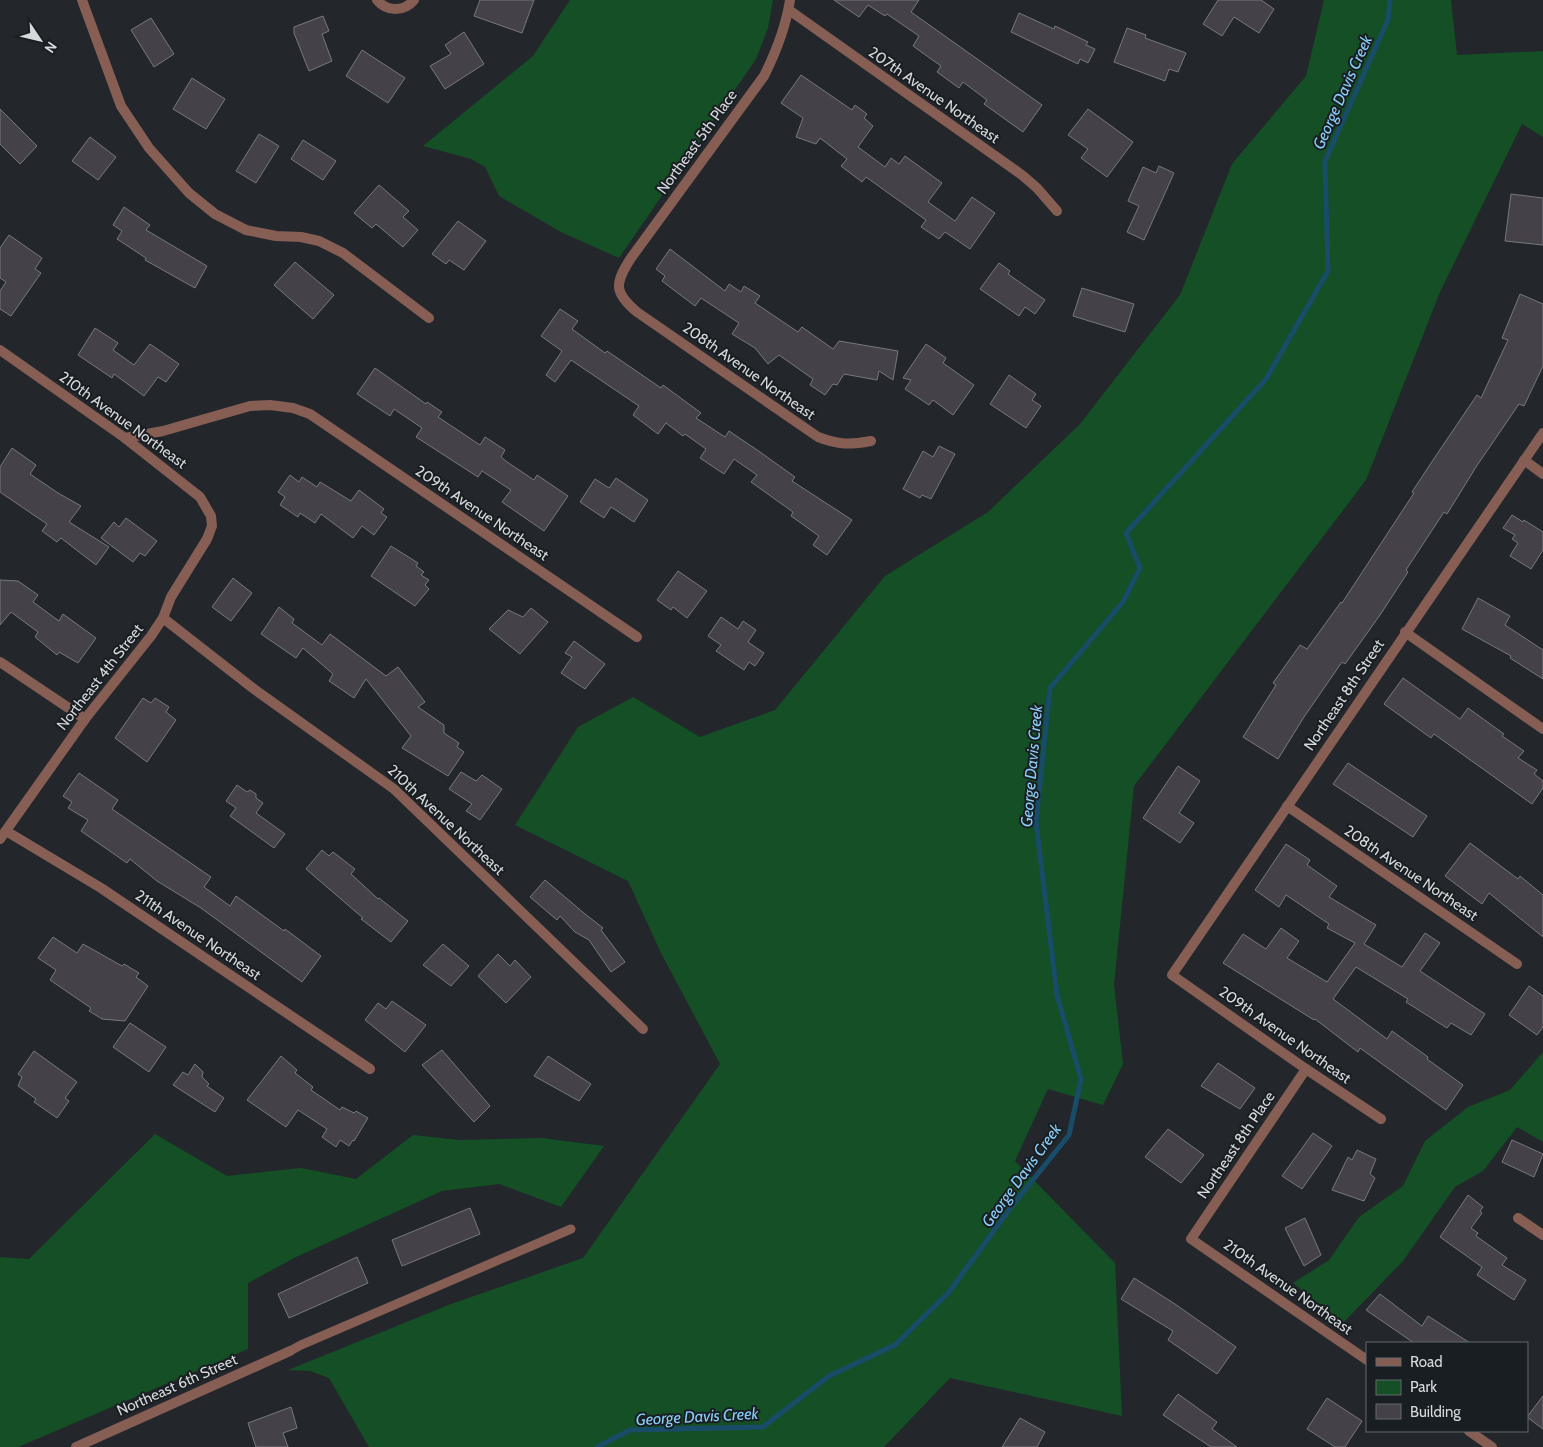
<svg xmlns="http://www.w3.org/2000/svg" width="1543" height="1447" viewBox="0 0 1543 1447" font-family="Cabin,sans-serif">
  <rect width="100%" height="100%" fill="#23272c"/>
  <g fill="#144f25">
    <path d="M570,0H773L768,28L756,59L619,258L561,232L499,196L485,167L471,159L423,146L533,56Z"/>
    <path d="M1324,0H1451L1457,55L1543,51V137L1522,124L1440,292L1366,480L1134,786L1114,985L1123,1064L1103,1105L1048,1089L1015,1161L1115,1263L1122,1416L950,1378L884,1447H369L329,1378L310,1371L288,1370L451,1304L583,1258L720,1064L661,953L628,881L515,825L578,727L633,697L700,737L775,710L885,576L988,512L1080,424L1180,295L1232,164L1306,76Z"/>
    <path d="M1543,1052V1142L1517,1127L1483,1171L1455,1187L1403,1261L1343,1323L1293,1283L1329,1260L1359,1217L1403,1186L1425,1141L1468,1107L1510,1090Z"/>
    <path d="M155,1134L227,1176L301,1168L356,1179L413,1135L460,1140L542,1138L604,1146L561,1207L499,1184L442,1191L296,1257L248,1283V1349L18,1447H0V1257L29,1259Z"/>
  </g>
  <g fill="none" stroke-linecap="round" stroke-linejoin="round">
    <path stroke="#184c69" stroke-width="5" d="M597,1447L630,1430L763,1427L829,1376L895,1345L949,1292L1012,1206L1069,1135L1081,1079L1057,995L1036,822L1050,688L1123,602L1140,568L1126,533L1266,379L1328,271L1325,161L1388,20L1390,0"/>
  </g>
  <g fill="#444248" stroke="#78777d">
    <path d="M480,0H534L522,33L474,16Z"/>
    <path d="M834,0H919L911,12L1042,105L1023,132L984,104L987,100L963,82L959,88L937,72L941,66L913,46L919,36L887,14L885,16L868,5L859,17Z"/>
    <path d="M1218,0H1261L1274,9L1259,33L1234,17L1222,36L1203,24Z"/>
    <path d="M1019,13L1054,29L1055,26L1088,42L1086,45L1095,49L1088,63L1080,59L1078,64L1011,32Z"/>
    <path d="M323,16L329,31L322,34L332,61L309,71L294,33V27Z"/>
    <path d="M151,18L174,54L154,67L131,30Z"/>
    <path d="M1127,28L1146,35L1145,38L1186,53L1178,72L1169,69L1165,81L1114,62Z"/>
    <path d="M464,32L484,64L445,89L430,66L451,54L445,45Z"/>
    <path d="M362,50L405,78L388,103L346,76Z"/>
    <path d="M801,75L852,110L855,105L867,114L864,118L873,126L858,147L885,167L891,158L899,164L905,156L942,183L928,202L955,221L972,197L995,213L970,249L945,232L939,239L921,227L926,220L866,177L862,182L841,166L847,159L820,138L816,144L796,137L803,118L781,103Z"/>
    <path d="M192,78L225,99L206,129L173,109Z"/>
    <path d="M0,109L37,146L20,164L0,144Z"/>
    <path d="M1088,109L1133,142L1107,177L1081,158L1088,149L1068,135Z"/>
    <path d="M259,134L279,146L256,183L236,171Z"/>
    <path d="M90,137L116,157L98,180L72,161Z"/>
    <path d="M303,140L336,161L323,180L291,159Z"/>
    <path d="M1159,166L1174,173L1144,240L1127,232L1139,206L1128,201L1143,167L1156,173Z"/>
    <path d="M379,185L409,211L403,217L418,230L403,247L376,224L372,228L354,213Z"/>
    <path d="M1511,194L1543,198V245L1505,241Z"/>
    <path d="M124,207L150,225L146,230L207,266L195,288L145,260L146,258L117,239L122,231L113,225Z"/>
    <path d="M458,221L486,241L464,270L449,260L446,264L432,254Z"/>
    <path d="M9,235L42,258L35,269L41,273L11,316L0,309V291L6,282L0,278V248Z"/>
    <path d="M670,249L725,291L729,284L741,292L744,286L760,296L755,303L798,332L802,327L833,349L839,341L898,351L893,380L879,371L877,380L844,374L837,385L833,384L825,395L810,385L813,379L779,355L768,364L755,348L732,334L739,323L701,298L695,306L662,281L665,276L656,269Z"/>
    <path d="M295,262L334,295L313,319L274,285Z"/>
    <path d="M999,263L1010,271L1008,274L1045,300L1035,314L1025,307L1019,316L980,289Z"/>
    <path d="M1082,288L1134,304L1125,332L1073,316Z"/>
    <path d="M1520,294L1543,304V366L1524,406L1519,404L1476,467L1447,514L1444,512L1406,570L1408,572L1380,615L1345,664L1342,662L1304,717L1278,759L1243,737L1276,685L1273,683L1300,645L1307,649L1341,602L1342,603L1414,493L1412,492L1435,457L1477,395L1481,398L1508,340L1502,338Z"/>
    <path d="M560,309L578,321L572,329L605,353L607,351L661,388L663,385L701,413L696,418L725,437L729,431L760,452L795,477L792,481L852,520L827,555L813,545L819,536L791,516L793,512L751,482L757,475L734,459L724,474L700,458L706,449L685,434L683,436L666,423L658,434L633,415L639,406L571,360L555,382L546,375L562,351L541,336Z"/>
    <path d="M95,328L118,343L113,350L134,365L150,344L179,364L166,382L158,377L144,396L114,374L112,378L78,355Z"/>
    <path d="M926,344L946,358L943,363L974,385L953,415L933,400L929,405L905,389L911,380L903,378Z"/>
    <path d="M375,368L426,404L427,402L442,412L438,417L480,445L485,437L505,450L501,457L507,462L534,480L537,475L568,496L544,531L502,502L511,490L482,471L478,477L416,437L422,428L394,409L390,416L357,394Z"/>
    <path d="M1009,375L1036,394L1032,400L1041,406L1026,428L990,404Z"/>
    <path d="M939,446L955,454L931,499L922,495L920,498L903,489L923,451L933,457Z"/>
    <path d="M12,448L36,465L30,474L58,493L81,506L69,522L109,547L96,565L61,538L57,542L42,531L47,524L0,492V467Z"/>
    <path d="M290,475L299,482L302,477L317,487L320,482L351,501L359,490L384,509L381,513L387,517L374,535L362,526L353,538L321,514L315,523L300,513L298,517L280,505L285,497L278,492Z"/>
    <path d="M616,478L648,500L634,522L611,507L604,518L580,502L595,479L609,488Z"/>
    <path d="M1512,515L1523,522L1524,520L1543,532V550L1531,569L1510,556L1518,543L1512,539L1515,535L1503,528Z"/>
    <path d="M126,518L157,541L145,556L140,553L133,562L101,538L114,522L119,527Z"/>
    <path d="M391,546L418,563L416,566L424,572L421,575L429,580L425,585L429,589L415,606L371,576Z"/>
    <path d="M678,571L707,591L687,618L673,607L671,610L657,600Z"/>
    <path d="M233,578L252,593L231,621L212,607Z"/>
    <path d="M0,580L18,581L38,595L33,602L59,621L63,614L96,638L78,663L59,652L57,655L35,637L38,632L11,612L0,625Z"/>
    <path d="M1478,598L1510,616L1505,625L1543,650V679L1510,658L1511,656L1462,629Z"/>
    <path d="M279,607L294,619L292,623L322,645L330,634L386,676L398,667L425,702L418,707L444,725V733L459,743L457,747L464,752L448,776L402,748L411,736L366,679L354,698L329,681L333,674L303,648L296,658L261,634Z"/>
    <path d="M531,608L548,622L520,654L489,629L508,610L523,617Z"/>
    <path d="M721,617L738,629L743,621L756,630L748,642L764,653L755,666L749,662L744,670L716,651L721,645L708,636Z"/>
    <path d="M574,641L605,664L585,689L561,673L572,657L565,653Z"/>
    <path d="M1403,678L1460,719L1468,708L1504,734L1502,736L1524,751L1518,758L1537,770L1534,774L1543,781V788L1532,804L1434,734L1431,738L1384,704Z"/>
    <path d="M143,698L151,703L155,698L169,707L166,712L176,720L147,762L115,738Z"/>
    <path d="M1348,763L1427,816L1413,837L1333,784Z"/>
    <path d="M1178,766L1200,781L1179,813L1194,823L1180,843L1143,818Z"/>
    <path d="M461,772L476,781L482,775L502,789L480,820L466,811L472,804L449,789Z"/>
    <path d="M79,773L118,800L112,809L211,877L204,887L230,906L236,896L284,931L285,929L321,956L302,982L201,908L157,881L130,859L127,863L81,831L88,820L68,808L72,802L63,796Z"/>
    <path d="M237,785L247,792L250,790L256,794V798L263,803L256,813L285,834L274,848L230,816L236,808L226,801Z"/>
    <path d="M1470,843L1518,879L1520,876L1543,895V937L1489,893L1482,904L1445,876Z"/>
    <path d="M1286,844L1310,860L1307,865L1337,886L1329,897L1376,925L1364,944L1402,967L1425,933L1440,943L1420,971L1485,1014L1471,1035L1451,1023L1447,1028L1406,1002L1408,999L1356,967L1333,999L1387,1039L1392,1031L1428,1057L1427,1059L1463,1085L1446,1110L1360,1048L1358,1052L1315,1019L1314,1020L1223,963L1243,934L1266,949L1281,928L1299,941L1287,958L1327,982L1355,943L1327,928L1329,924L1286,895L1279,907L1255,890Z"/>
    <path d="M322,850L329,856L333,852L355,869L351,874L378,899L379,898L408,921L391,942L361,919L363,918L306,869Z"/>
    <path d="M545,880L585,914L603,928L601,930L625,962L611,972L589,940L575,932L560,916L557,920L530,897Z"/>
    <path d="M53,937L77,953L83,944L122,966L124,964L139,973L136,977L148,986L125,1021L102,1019L89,1011L91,1008L50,980L56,970L38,958Z"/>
    <path d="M443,944L469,966L451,986L423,965Z"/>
    <path d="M498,954L510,966L515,960L531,977L506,1003L478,976Z"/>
    <path d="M1529,986L1543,996V1027L1537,1035L1509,1015Z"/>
    <path d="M392,1001L426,1025L405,1052L365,1020L378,1003L386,1009Z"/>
    <path d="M130,1023L166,1047L149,1072L113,1047Z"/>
    <path d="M442,1050L490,1106L474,1122L422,1065Z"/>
    <path d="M34,1051L77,1082L65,1098L69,1101L57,1118L34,1102L36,1099L18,1086L22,1077L18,1074Z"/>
    <path d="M281,1056L297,1070L295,1073L313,1087L311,1090L340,1110L342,1107L354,1113L356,1111L368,1118L354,1141L353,1140L349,1146L340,1140L336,1147L322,1137L327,1129L298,1110L286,1127L247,1100Z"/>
    <path d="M548,1056L591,1084L579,1101L534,1076Z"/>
    <path d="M1218,1063L1255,1088L1240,1109L1201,1086Z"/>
    <path d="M195,1064L203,1072L202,1077L209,1084L207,1086L224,1098L215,1112L173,1085L183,1072L188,1075Z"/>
    <path d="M1168,1129L1204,1155L1181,1183L1145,1157Z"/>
    <path d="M1313,1133L1332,1146L1302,1189L1282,1176Z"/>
    <path d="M1512,1140L1543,1154L1534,1177L1502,1162Z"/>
    <path d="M1357,1150L1376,1159L1370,1174L1375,1178L1364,1201L1332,1190L1348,1157L1352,1160Z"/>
    <path d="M1468,1195L1483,1207L1480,1211L1482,1213L1471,1228L1478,1233L1476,1236L1507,1258L1502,1265L1526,1280L1514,1300L1477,1275L1482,1267L1440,1237Z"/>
    <path d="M470,1208L480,1234L402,1266L392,1240Z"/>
    <path d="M1305,1218L1321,1255L1304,1266L1285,1228Z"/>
    <path d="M357,1257L368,1283L289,1318L278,1294Z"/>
    <path d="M1134,1278L1175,1304L1236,1347L1217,1374L1168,1340L1173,1331L1121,1299Z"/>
    <path d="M1380,1294L1422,1326L1428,1316L1470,1343H1414L1366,1310Z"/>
    <path d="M1178,1394L1217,1422L1212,1429L1237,1447H1211L1163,1415Z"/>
    <path d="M1543,1396V1429L1527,1417Z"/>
    <path d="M1327,1398L1362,1421L1345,1447H1335L1307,1429Z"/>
    <path d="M291,1407L297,1428L283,1433L288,1447H256L248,1423Z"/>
    <path d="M1020,1418L1045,1432L1037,1447H1002Z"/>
  </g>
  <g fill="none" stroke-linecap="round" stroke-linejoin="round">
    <path stroke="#865e54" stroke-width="9" d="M290,1351L301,1345L571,1229"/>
    <g stroke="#865e54" stroke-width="10">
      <path d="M82,0L121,106L149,148L189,193L215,214L246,230L276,236L301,237L319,241L343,253L429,318"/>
      <path d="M377,0C387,12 404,12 414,0"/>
      <path d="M790,0C786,26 776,52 764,76L631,258C615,283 613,292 637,312L818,437C839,445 850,445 871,441"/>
      <path d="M789,10L1022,175L1037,188L1057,211"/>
      <path d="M0,350L125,438L200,497L211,516L212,526L207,539L171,597L163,618L151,636L85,719L0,839"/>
      <path d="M125,438L163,431L250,406L270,405L293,408L310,414L637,637"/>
      <path d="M1524,460L1543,474"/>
      <path d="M163,618L254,689L394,789L643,1029"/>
      <path d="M1405,632L1543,729"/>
      <path d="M0,662L85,719"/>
      <path d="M1287,806L1517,964"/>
      <path d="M6,831L101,888L370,1069"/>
      <path d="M1306,1069L1191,1239L1367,1360"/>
      <path d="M1381,1119L1306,1069L1172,975L1543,433"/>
      <path d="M1518,1218L1543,1235"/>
      <path d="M1469,1431L1492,1447"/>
      <path d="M76,1447L290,1351"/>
    </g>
  </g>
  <g text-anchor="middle" stroke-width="4" stroke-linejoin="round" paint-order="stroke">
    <g font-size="15" fill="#d6d9dc" stroke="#191e22">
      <text transform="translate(934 95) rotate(35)" y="5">207th Avenue Northeast</text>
      <text transform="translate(697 142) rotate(-54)" y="5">Northeast 5th Place</text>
      <text transform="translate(749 371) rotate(35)" y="5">208th Avenue Northeast</text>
      <text transform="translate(123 420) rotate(36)" y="5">210th Avenue Northeast</text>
      <text transform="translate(482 513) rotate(34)" y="5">209th Avenue Northeast</text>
      <text transform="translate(100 677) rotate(-52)" y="5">Northeast 4th Street</text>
      <text transform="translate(1344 695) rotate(-56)" y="5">Northeast 8th Street</text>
      <text transform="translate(446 820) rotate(43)" y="5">210th Avenue Northeast</text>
      <text transform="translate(1411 873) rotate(34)" y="5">208th Avenue Northeast</text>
      <text transform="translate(198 935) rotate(34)" y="5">211th Avenue Northeast</text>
      <text transform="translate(1285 1035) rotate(35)" y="5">209th Avenue Northeast</text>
      <text transform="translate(1236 1145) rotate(-56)" y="5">Northeast 8th Place</text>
      <text transform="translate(1288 1287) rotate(35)" y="5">210th Avenue Northeast</text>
      <text transform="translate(177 1385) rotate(-24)" y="5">Northeast 6th Street</text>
    </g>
    <g font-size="16" font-style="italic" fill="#8bcef9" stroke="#191e22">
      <text transform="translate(1342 92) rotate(-66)" y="6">George Davis Creek</text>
      <text transform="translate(1031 766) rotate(-85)" y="6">George Davis Creek</text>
      <text transform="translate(1021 1175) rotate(-54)" y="6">George Davis Creek</text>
      <text transform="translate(697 1416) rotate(-3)" y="6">George Davis Creek</text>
    </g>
  </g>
  <rect x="1366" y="1342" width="162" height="90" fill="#191e22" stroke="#65696c"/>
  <rect x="1376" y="1358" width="25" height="8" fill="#865e54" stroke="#65696c"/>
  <text x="1410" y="1367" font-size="15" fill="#d6d9dc">Road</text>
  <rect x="1376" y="1380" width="25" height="15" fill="#144f25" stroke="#65696c"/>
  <text x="1410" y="1392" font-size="15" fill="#d6d9dc">Park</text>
  <rect x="1376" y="1404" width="25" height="15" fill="#444248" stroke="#65696c"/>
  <text x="1410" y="1417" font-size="15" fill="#d6d9dc">Building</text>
  <g transform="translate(40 40) rotate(125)" stroke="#191e22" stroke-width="4" paint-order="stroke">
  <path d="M0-4L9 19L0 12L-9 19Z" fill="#d6d9dc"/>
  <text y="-8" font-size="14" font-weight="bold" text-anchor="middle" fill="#d6d9dc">N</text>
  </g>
</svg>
